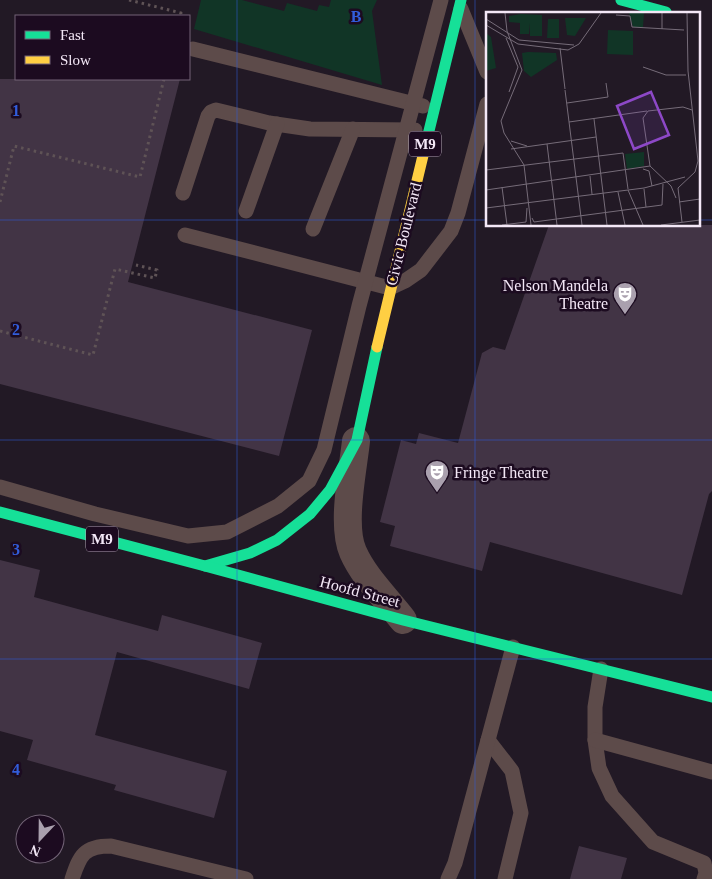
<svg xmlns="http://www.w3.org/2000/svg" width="712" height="879" viewBox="0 0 712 879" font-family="'Times New Roman',serif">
  <rect width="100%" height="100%" fill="#221925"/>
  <path fill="#113526" d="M201,0H242L284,11L287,3L317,11L319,5L329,7L331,0H377L372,11L382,85L194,29Z"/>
  <g fill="#423445">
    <path d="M0,79H180L128,282L312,330L279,456L0,384Z"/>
    <path d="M549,225H712V491L709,494L682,595L490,542L482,571L390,546L395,526L380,522L401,440L416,444L419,433L458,443L482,353L493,347L505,350Z"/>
    <path d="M0,560L40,570L34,597L158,631L162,615L262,643L249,689L117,652L95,735L227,771L214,818L114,790L116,785L27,760L33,740L0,731Z"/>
    <path d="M579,846L627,858L621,879H570Z"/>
  </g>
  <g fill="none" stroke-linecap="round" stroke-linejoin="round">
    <g stroke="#5f5356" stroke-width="3" stroke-dasharray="2.5 4" stroke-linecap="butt">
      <path d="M129,0L181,13L180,16"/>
      <path d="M0,202L14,146L140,177L164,79"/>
      <path d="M0,331L93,355L115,269L155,278L157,270L136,265"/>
    </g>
    <g stroke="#5d4b4a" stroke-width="15">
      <path d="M461,9L487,72"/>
      <path d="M193,49L423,106"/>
      <path d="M183,193L208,116L211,112L216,110L269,123L310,129L415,130"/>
      <path d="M246,211L277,124"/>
      <path d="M313,229L353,129"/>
      <path d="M185,235L390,288L405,281L421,270L451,231L458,213L487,104"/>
      <path d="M0,487L95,514L188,536L227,532L278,506L309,481L324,450L359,306L441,0"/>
      <path d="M601,669L595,707V740L599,768L612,796L653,842L704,863L706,873L704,879"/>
      <path d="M488,740L512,771L521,813L505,879"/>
      <path d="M595,740L712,772"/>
      <path d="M72,879C80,855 84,846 111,846L246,879"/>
      <path d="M448,879L455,863L513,647"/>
    </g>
    <path stroke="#5d4b4a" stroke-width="28" d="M356,441C353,470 341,525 353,552C364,577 386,598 403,620"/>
    <g stroke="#16e098" stroke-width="11">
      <path d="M621,0L666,12"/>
      <path d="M427,139L461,0"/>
      <path d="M0,512L205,566L250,553L277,540L310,514L330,490L357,440L377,347"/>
      <path d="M205,566L403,620L712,697"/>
    </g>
    <path stroke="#ffcf43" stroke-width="11" d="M377,347L427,139"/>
  </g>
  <path fill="none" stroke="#325ddb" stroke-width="1" stroke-opacity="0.55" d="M237,0V879M475,0V879M0,220H487M698,220H712M0,440H712M0,659H712"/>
  <defs>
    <g id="theatre-pin" transform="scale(1.25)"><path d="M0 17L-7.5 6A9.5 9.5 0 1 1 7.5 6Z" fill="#aaa0ae" stroke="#1c0b20"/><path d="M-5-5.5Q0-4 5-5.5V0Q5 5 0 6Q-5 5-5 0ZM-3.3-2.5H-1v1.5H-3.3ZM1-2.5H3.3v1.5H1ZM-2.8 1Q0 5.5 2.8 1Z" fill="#fff"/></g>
  </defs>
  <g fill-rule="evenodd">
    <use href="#theatre-pin" x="625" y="294"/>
    <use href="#theatre-pin" x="437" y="472"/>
  </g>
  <g text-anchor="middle" stroke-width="5" stroke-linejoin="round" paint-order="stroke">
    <g fill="#1c0b20" stroke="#b3a6b6" stroke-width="1">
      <rect x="409" y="131.5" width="32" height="25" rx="4"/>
      <rect x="86" y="526.5" width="32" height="25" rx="4"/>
    </g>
    <g font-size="15" font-weight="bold" fill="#f4e8f7">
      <text x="425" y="149">M9</text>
      <text x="102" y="544">M9</text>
    </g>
    <g font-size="16" fill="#f4e8f7" stroke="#1c0b20">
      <text transform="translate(403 234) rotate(-76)" y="6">Civic Boulevard</text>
      <text transform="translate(360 591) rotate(15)" y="6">Hoofd Street</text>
    </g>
    <g font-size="16" fill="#f4e8f7" stroke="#1c0b20" text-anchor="end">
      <text x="608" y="291">Nelson Mandela<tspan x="608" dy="18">Theatre</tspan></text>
      <text x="454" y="478" text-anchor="start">Fringe Theatre</text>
    </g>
  </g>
  <g transform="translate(486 12)">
    <rect width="214" height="214" fill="#221925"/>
    <path d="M143,1H158L157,15H147ZM35,2L56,3V24H44V11L43,22H34V11L23,10V4ZM79,6H100L89,24L81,23ZM62,7H73V26H61ZM122,18L147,19V43L121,42ZM0,21L5,25L10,56L0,59ZM42,40L70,41L71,48L45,65L38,59L36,41ZM158,140V154L141,157L139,142Z" fill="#113526"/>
    <path fill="none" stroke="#766c79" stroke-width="1" d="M19,1L21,19L36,58L15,109L18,121L38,153L45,213M130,3L144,4L146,15L198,18M0,7L33,28L88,33M0,13L32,32L82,38L93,32L115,1M176,17V1M20,26L32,55L23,80M74,36L79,77M157,55L180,63H200M79,78L96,213M81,91L122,85L120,71M108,107L121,213M83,110L161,99M25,129L41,134M61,132L71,213M25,137L110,125M157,157L163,159L166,174M0,158L137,141L142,177M104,164L106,182M16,175L21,213M158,177L160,195M0,178L164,154M142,178L157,213M132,180L139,213M190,186L185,174L164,154L157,106L162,99L197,95L206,98M193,190L214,187M0,196L158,176L199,165M46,206L48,210L176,193L177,172M196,210L192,176L209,160L212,149L202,59L201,1M16,213L40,210L41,196M175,213L214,208"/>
    <path fill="#8d48c7" fill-opacity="0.15" stroke="#8d48c7" stroke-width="2.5" d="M165,80L183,123L148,137L131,94Z"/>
    <rect width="214" height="214" fill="none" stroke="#f4e8f7" stroke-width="2.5"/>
  </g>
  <g font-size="16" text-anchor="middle" font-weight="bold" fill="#325ddb" stroke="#1c0b20" stroke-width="5" stroke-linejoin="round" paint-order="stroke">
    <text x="356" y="22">B</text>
    <text x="16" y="116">1</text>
    <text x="16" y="335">2</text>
    <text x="16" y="555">3</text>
    <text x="16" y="775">4</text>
  </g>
  <rect x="15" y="15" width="175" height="65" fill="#1c0b20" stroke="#726376"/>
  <rect x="25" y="31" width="25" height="8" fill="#16e098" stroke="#726376"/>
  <text x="60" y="40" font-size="15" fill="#f4e8f7">Fast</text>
  <rect x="25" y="56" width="25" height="8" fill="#ffcf43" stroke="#726376"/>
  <text x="60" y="65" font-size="15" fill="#f4e8f7">Slow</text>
  <g transform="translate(40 839) rotate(202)"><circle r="24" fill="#1c0b20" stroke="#726376"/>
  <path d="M0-4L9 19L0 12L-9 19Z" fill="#aaa0ae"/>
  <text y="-8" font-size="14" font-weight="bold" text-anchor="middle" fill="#f4e8f7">N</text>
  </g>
</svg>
